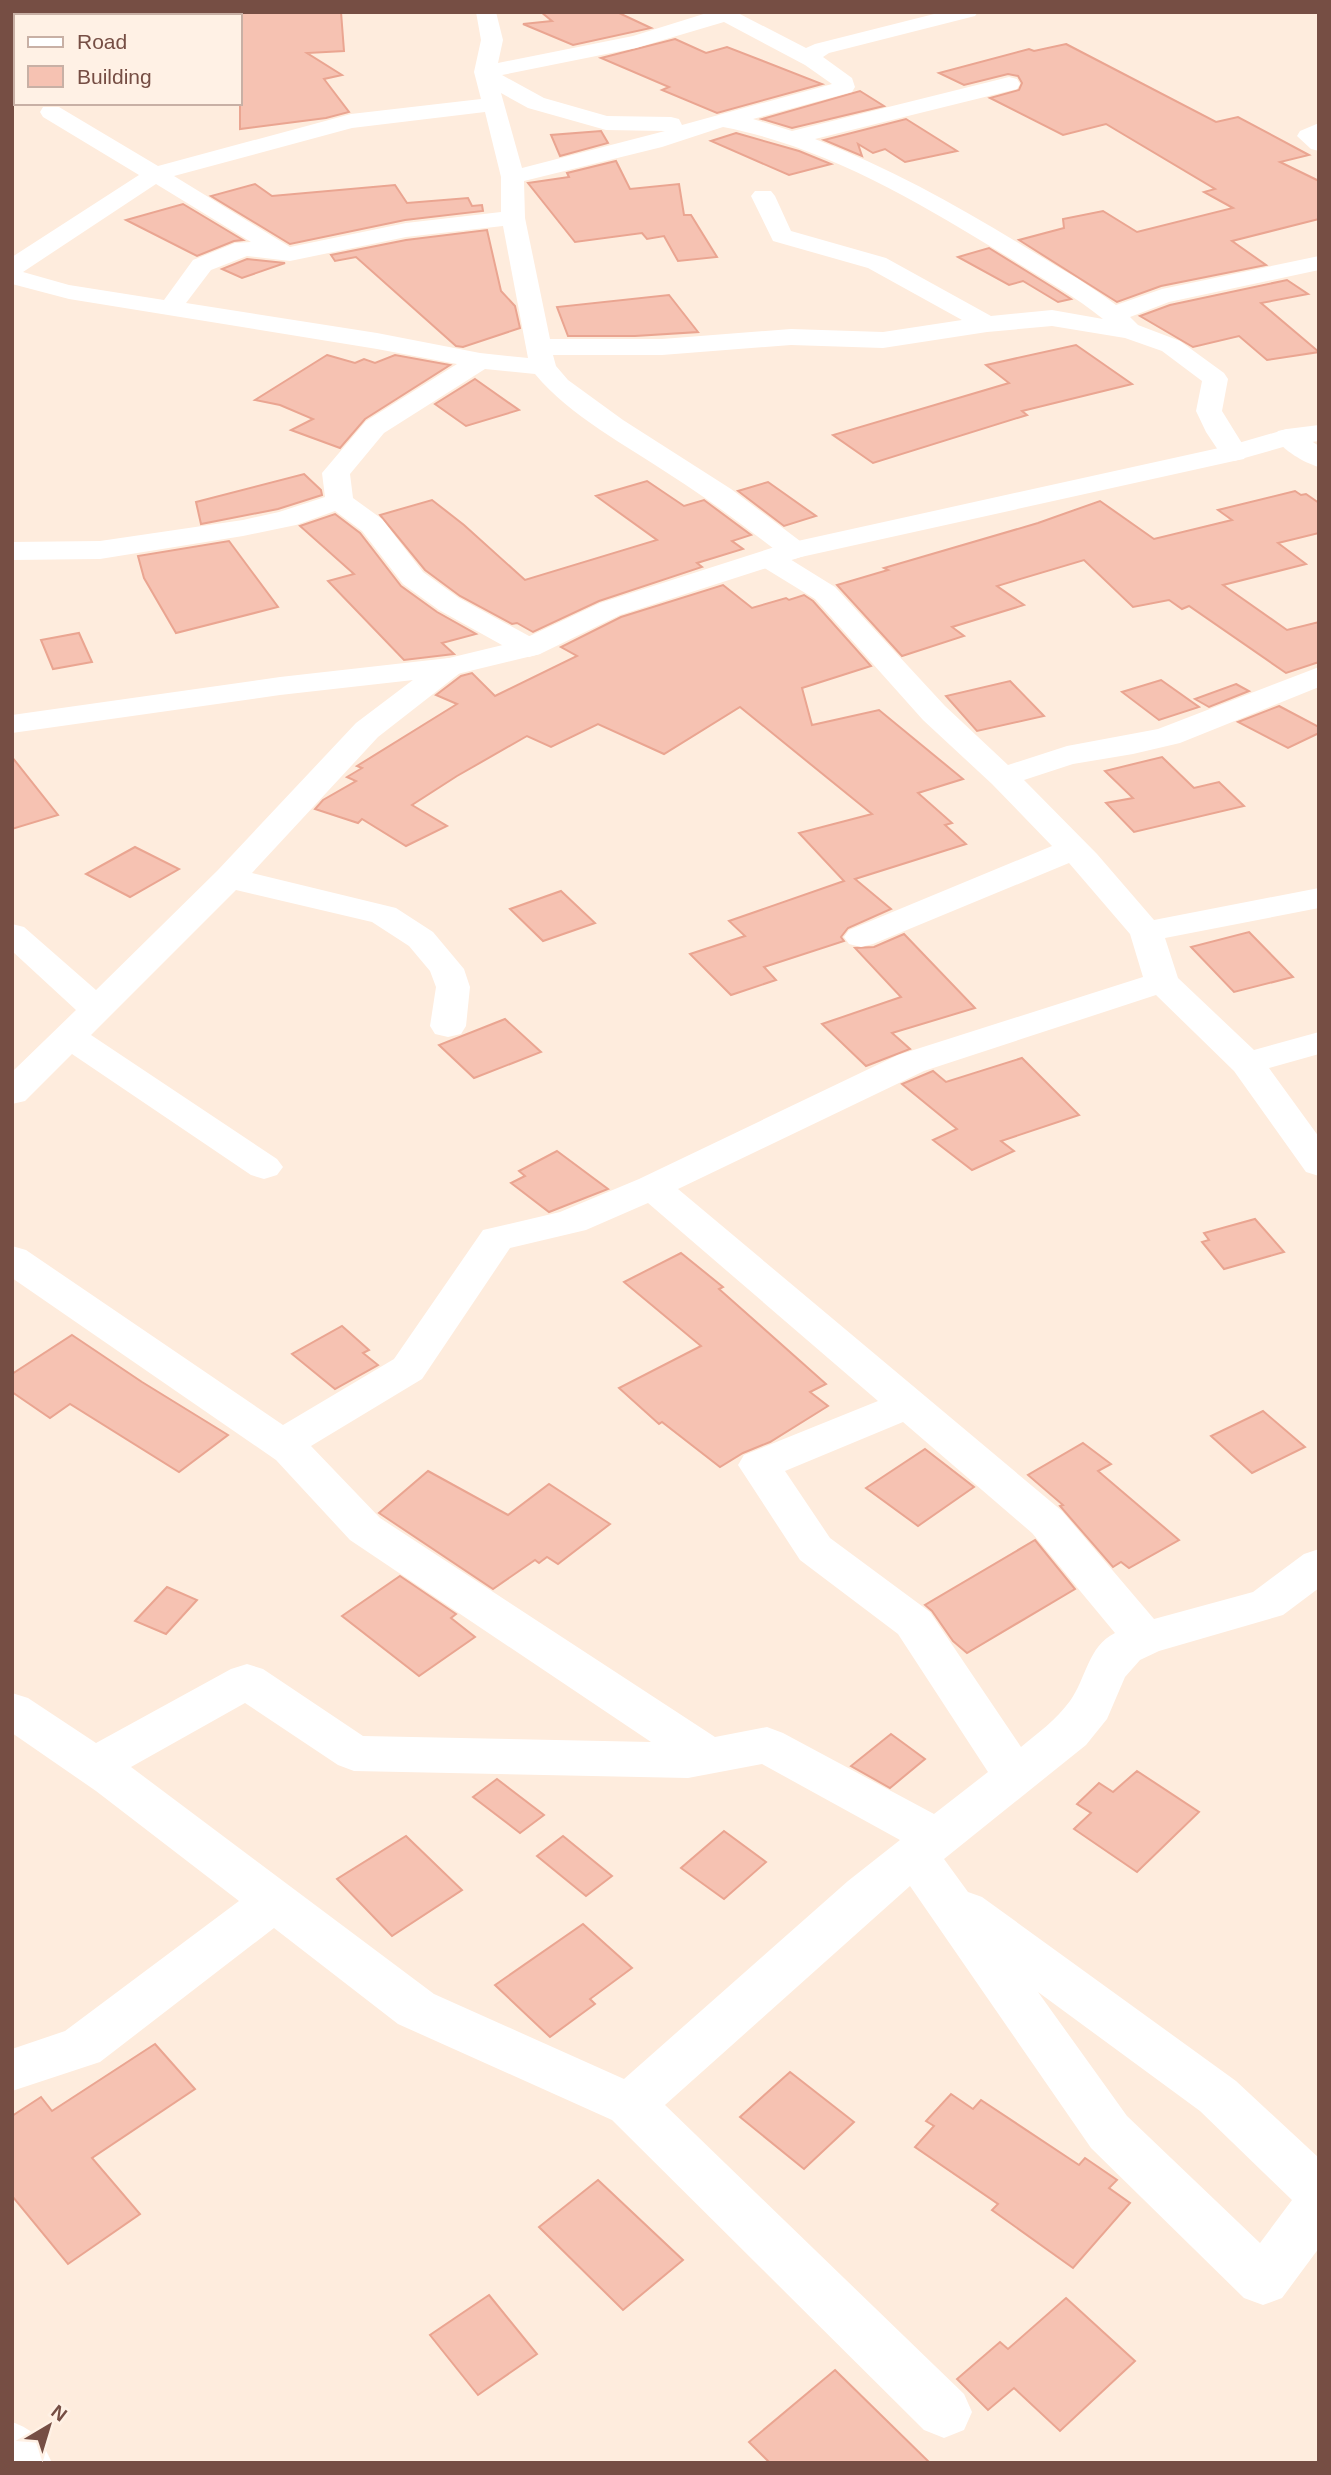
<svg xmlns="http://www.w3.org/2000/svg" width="1331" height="2475" viewBox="0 0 1331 2475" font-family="Arial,sans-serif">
  <rect width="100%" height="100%" fill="#feecdd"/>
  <g fill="#f6c2b2" stroke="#eaa591" stroke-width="2">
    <path d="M240,12H341L344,51L307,53L342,75L324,79L349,112L326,118L240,129Z"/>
    <path d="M541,12H617L651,28L573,45L523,24L552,21Z"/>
    <path d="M675,39L706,53L727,47L822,84L717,113L662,90L669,87L601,58Z"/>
    <path d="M1066,44L1216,122L1238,117L1309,155L1280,162L1319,181V219L1232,241L1266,265L1161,286L1117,302L1019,240L1064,228L1063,219L1103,211L1137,232L1233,208L1204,192L1215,189L1106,124L1063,135L990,98L1019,90L1022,83L1018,76L1008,74L964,85L939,73L1029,49L1034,51Z"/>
    <path d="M860,91L884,106L792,128L762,119Z"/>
    <path d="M906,119L957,151L905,162L885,149L873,153L858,144L862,156L824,140Z"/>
    <path d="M601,131L608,143L560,156L551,135Z"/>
    <path d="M736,133L799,151L831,164L789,175L711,141Z"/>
    <path d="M616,161L630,189L679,184L684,215H691L717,257L678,261L664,236L647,239L642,233L575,242L528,183L569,177L567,173Z"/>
    <path d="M255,184L272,196L395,185L407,203L468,198L472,206L482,205L483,211L405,220L290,244L211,196Z"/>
    <path d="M183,204L243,240L234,241L197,256L126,220Z"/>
    <path d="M487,230L501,291L515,306L520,328L463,347L456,346L356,257L335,261L331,255L406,240Z"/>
    <path d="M989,248L1057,290L1071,299L1058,302L1023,281L1009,285L958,257Z"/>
    <path d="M247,259L285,263L242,278L222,269Z"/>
    <path d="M1287,280L1308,294L1261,303L1319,352L1267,360L1239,336L1193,347L1140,316L1170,305Z"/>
    <path d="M669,295L698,332L635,336H568L557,307Z"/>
    <path d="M1076,345L1132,384L1022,411L1027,415L873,463L833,435L1009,383L986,365Z"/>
    <path d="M327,355L355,363L364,359L375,363L395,355L450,365L365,419L340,448L291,430L313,419L280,405L255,400Z"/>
    <path d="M475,379L519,410L466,426L435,404Z"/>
    <path d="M304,474L321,490L322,495L278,509L201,524L196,502Z"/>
    <path d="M647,481L684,506L704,500L712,506L751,535L732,541L743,549L697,563L702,567L599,601L533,632L517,623L512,624L460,596L425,570L380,515L432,500L464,525L525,580L657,540L596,496Z"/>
    <path d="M768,482L816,516L784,526L738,491Z"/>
    <path d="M1295,491L1301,495L1306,494L1319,503V533L1278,543L1306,564L1223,585L1287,630L1319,622V662L1286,673L1189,606L1182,609L1169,600L1133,607L1084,560L997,586L1024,605L952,627L964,636L902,656L837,585L888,570L884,568L1038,523L1100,501L1154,539L1232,520L1218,510Z"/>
    <path d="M335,514L360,533L401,586L437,612L476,634L442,643L454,654L404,660L328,581L354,574L300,526Z"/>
    <path d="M229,541L278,607L176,633L144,578L138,556Z"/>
    <path d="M723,585L752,608L786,598L789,600L804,595L813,601L871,666L802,688L812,725L879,710L963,779L918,793L952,823L945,825L966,844L855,879L891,909L848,928L841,937L844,941L764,967L776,980L731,995L690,954L745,936L729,921L844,881L799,833L872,814L740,707L664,754L598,724L551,747L527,736L457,776L412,805L447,826L406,846L362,819L358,823L315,809L323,800L356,781L347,777L362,768L357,766L457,704L436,695L461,676L472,673L495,696L577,656L561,647L621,617Z"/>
    <path d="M79,633L92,662L53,669L41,640Z"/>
    <path d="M1161,680L1199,707L1159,720L1122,692Z"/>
    <path d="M1010,681L1044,716L977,731L946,696Z"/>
    <path d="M1236,684L1249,691L1209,707L1195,699Z"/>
    <path d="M1279,706L1319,727V733L1288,748L1238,722Z"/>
    <path d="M12,757L58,815L12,829Z"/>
    <path d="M1162,757L1194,788L1219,782L1244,806L1134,832L1106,803L1133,798L1105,771Z"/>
    <path d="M135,847L179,869L130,897L86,874Z"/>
    <path d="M561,891L595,923L543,941L510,909Z"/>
    <path d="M1249,932L1293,977L1234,992L1191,947Z"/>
    <path d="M904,934L975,1008L892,1033L910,1049L866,1066L822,1024L901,997L855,948L874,947Z"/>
    <path d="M505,1019L541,1052L474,1078L439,1045Z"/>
    <path d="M1022,1058L1079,1115L1001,1141L1014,1151L972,1170L933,1140L957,1129L902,1084L933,1071L946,1082Z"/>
    <path d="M557,1151L608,1189L549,1212L511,1183L525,1176L519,1171Z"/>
    <path d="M1255,1219L1284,1252L1224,1269L1202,1242L1209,1240L1204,1233Z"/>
    <path d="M681,1253L723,1287L719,1289L826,1384L810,1392L828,1406L770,1442L743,1453L720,1467L662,1422L659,1424L619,1388L701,1346L624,1282Z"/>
    <path d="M342,1326L369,1350L363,1353L378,1365L335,1389L292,1354Z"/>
    <path d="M72,1335L142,1382L228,1435L179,1472L70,1404L50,1418L12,1392V1374Z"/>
    <path d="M1263,1411L1305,1447L1252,1473L1211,1436Z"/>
    <path d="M1083,1443L1111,1464L1098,1471L1179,1540L1129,1568L1121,1562L1113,1567L1060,1506L1063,1505L1028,1475Z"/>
    <path d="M925,1449L974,1487L918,1526L866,1488Z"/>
    <path d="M428,1471L508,1515L549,1484L610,1524L558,1564L547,1557L539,1563L535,1560L493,1589L379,1513Z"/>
    <path d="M1035,1540L1075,1589L967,1653L953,1641L932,1611L925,1605Z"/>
    <path d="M400,1576L456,1614L451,1618L475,1637L419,1676L342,1616Z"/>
    <path d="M167,1587L197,1600L166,1634L135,1621Z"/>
    <path d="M891,1734L925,1759L890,1788L851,1766Z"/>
    <path d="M1137,1771L1199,1812L1137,1872L1074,1829L1091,1813L1077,1804L1099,1783L1113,1792Z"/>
    <path d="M497,1779L544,1815L520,1833L473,1797Z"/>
    <path d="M724,1831L766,1862L724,1899L681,1868Z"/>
    <path d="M406,1836L462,1890L392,1936L337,1879Z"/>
    <path d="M563,1836L612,1876L586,1896L537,1856Z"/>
    <path d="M583,1924L632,1968L590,1999L595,2004L550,2037L495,1985Z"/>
    <path d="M155,2044L195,2089L92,2158L140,2214L68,2264L12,2196V2116L41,2097L52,2111Z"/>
    <path d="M790,2072L854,2122L804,2169L740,2117Z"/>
    <path d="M951,2094L973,2109L981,2100L1079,2165L1085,2158L1117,2180L1109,2188L1130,2203L1073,2268L992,2210L998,2204L915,2147L934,2126L926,2121Z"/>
    <path d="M598,2180L683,2260L623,2310L539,2227Z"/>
    <path d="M489,2295L537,2354L478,2395L430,2335Z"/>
    <path d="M1066,2298L1135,2361L1060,2431L1014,2388L988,2410L957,2379L1000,2342L1008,2349Z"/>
    <path d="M835,2370L930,2463H770L749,2442Z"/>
  </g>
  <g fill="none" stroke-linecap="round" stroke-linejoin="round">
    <g fill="#fff" fill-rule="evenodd">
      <path d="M148,12H170L172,16H150Z"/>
      <path d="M476,12H496L503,40L498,63L633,36L710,12H736L806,48L815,44L942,12H978L975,16L829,53L823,57L852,78L855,87L852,92L753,119L792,131L1009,77L1017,79L1020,84L1017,89L815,139C891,168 961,208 1030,250C1059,268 1089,284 1116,305L1162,289L1319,256V270L1169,302L1130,317L1138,325L1180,341L1224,373L1228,379L1222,411L1248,453L1244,459L1234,461L1224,459L1206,432L1196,411L1202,381L1162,351L1125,338L1052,326L987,332L883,348L791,345L662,355H553L556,366L568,380L623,420L731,489L804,544L808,550L804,556L794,559L785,556L835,587L945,706L1008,765L1067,746L1158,729L1319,667V687L1180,743L1133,754L1073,764L1024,780L1097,854L1154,920L1319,888V908L1165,938L1178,978L1254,1050L1319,1032V1054L1269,1068L1319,1137V1176L1306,1172L1234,1071L1156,995L924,1071L678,1189L1062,1511L1154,1619L1253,1592L1304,1554L1319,1549V1588L1283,1615L1159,1651L1140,1660L1125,1677L1107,1719L1086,1745L944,1859L968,1892L982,1897L1236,2081L1319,2158V2248L1282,2298L1263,2305L1244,2298L1091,2148L910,1886L665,2105L964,2394L972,2412L964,2430L944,2438L924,2430L612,2120L398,2024L274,1928L100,2062L12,2091V2049L65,2031L239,1901L96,1791L12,1733V1693L28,1698L96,1743L231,1669L247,1664L263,1669L363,1736L651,1742L350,1540L276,1460L12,1278V1246L26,1250L283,1425L394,1359L483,1230L560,1212L639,1179L898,1055L1143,977L1130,934L1069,863L873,944L861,947L849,944L844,937L849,930L1052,846L992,784L923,720L815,599L761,566L757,560L761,554L771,551L781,554C745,527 710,500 672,476C626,445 571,417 535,374L485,369L384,433L350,474L353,498L382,519L423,572L459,598L540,642L544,648L540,654L529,657L518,654L439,610L403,584L362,531L335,511L296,525L243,536L100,559L12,560V542L100,541L243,520L279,512L325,497L322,473L366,421L457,364L377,349L69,299L12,284V257L139,175L43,117L40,112L43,107H59L158,166L351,114L481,99L474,72L481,40ZM724,22L805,65L832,84L682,125L679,119L671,117L607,116L544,98L502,75L636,48ZM501,93L528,108L606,130L665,131L522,168ZM485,112L501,177V212L406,223L290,247L174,176L352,128ZM723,127C828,147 923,205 1013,260C1043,279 1075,296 1103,319L1052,310L991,316L886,258L791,231L775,196L771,191H755L751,196L773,241L868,268L962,320L883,332L791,329L662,339H550L525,218L524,181L662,147ZM156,184L251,242L235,243L193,260L164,300L69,285L23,272ZM503,226L528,358L480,353L377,333L186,303L211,270L247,256L290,261L406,237ZM648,1203L878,1401L744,1455L738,1465L800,1560L898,1634L988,1772L934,1814L783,1733L767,1727L715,1737L380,1518L311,1446L422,1379L510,1248L586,1230ZM903,1422L1032,1533L1115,1633C1088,1646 1086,1679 1070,1701C1056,1720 1038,1733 1021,1747L930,1612L830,1538L785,1471ZM245,1703L338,1765L354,1771L688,1778L762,1764L900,1840L848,1881L624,2079L434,1994L131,1767ZM1038,1992L1200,2111L1292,2200L1260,2243L1127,2116Z"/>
      <path d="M16,43V56L12,57V44Z"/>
      <path d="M1319,123V151L1311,149L1297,136L1300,131Z"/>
      <path d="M1287,429L1296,431L1319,446V467C1304,463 1283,450 1274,437L1278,431Z"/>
      <path d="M449,658L460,661L464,667L460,673L378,737L252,873L396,908L433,932L464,969L470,987L466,1026L461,1034L448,1037L435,1034L430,1026L436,987L430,971L409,946L372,922L236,890L91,1035L277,1159L283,1167L277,1175L264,1179L251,1175L72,1054L25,1101L12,1104V1072L76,1010L12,951V924L24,927L96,990L217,871L356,723L438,661Z"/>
      <path d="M12,2422C35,2430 42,2441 52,2463H12Z"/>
    </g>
    <path fill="#fff" fill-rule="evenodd" d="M1319,425V441L1290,445L1234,461L801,557L620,615L540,654L449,676L280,695L12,733V715L280,677L449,658L519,641L600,603L784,544L1228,446L1287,429Z"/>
  </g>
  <rect width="1331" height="2475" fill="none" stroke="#764e44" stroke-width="28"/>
  <rect x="14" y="14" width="228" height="91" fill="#fff1e5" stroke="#c8b0a5" stroke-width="2"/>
  <rect x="28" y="37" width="35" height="10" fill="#ffffff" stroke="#c8b0a5" stroke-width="2"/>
  <text x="77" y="49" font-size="21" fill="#764e44">Road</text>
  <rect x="28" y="66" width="35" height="21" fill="#f6c2b2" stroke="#c8b0a5" stroke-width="2"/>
  <text x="77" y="84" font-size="21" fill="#764e44">Building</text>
  <g transform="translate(49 2426) rotate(38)" stroke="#fff1e5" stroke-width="5" paint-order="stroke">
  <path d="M0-5L12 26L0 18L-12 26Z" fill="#764e44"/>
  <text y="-10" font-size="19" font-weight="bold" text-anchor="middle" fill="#764e44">N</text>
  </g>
</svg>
